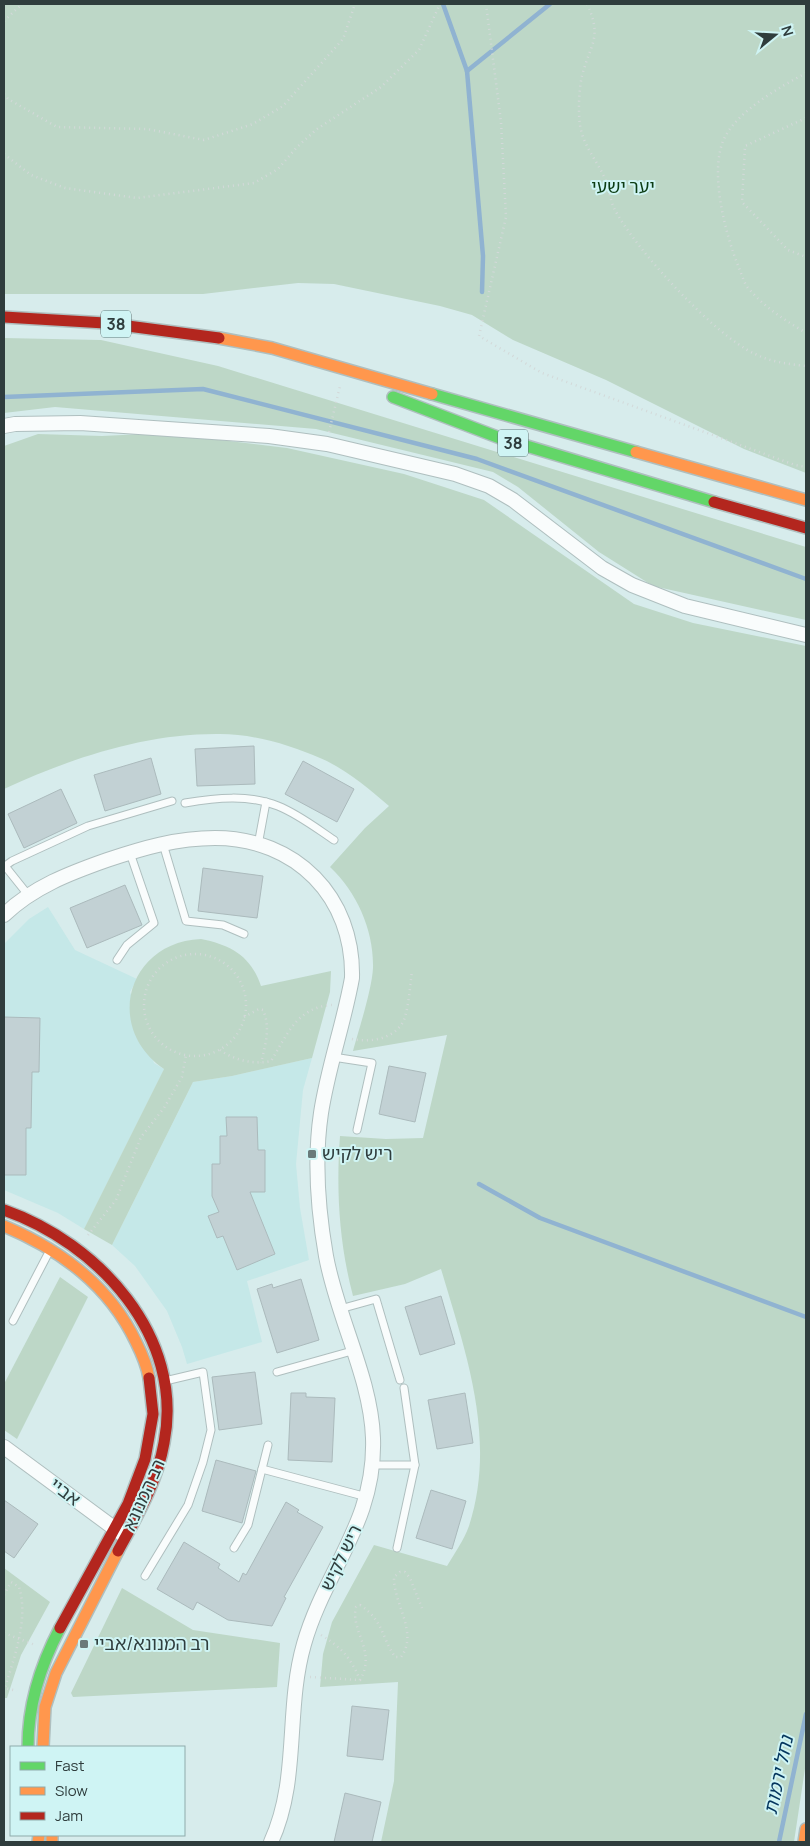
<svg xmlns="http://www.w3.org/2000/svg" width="810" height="1846" viewBox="0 0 810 1846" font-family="Manrope,'Noto Sans Hebrew',sans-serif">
  <rect width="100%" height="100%" fill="#d7ecec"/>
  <g fill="#c5e8e8">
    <path d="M48,907L75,950L137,979L130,992L154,1063L164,1069L84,1229L58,1213L4,1190V944L29,919Z"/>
    <path d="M312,1058L303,1090L296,1164L300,1208L309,1260L247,1281L262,1342L187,1364L182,1347L167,1311L135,1266L112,1245L193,1082L232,1076Z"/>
  </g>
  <g fill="#bdd7c7">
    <path d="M4,4H806V473L744,449L606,380L513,340L472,315L440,306L334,284L298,283L203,294H4Z"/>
    <path d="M4,338L101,340L218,366L806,547V620L653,586L599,552L518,487L493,472L316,429L55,407L4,413Z"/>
    <path d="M163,433L287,448L404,474L484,500L634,604L693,623L806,646V1762L794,1842H381L394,1781L398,1682L320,1687L323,1654L332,1622L374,1545L447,1566C454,1554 464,1540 469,1526C497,1439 466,1353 441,1269L405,1284L353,1296C339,1243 336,1190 340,1136L386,1139L423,1138L447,1035L353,1051C359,1029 372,989 373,968C374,931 357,892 330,867L365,828L389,806C368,788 346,769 320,758C290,745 254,734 220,734C146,733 71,758 4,789V446L38,434L102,436Z"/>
    <path d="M201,939C231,945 251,956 261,986L331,971L330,992L312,1058L232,1076L193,1082L112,1245L84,1229L164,1069C103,1027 128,942 201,939Z"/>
    <path d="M60,1277L88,1297L17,1439L4,1430V1384Z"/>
    <path d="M4,1568L50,1602L21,1655L7,1698H4Z"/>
    <path d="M122,1588L193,1630L280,1643L277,1687L73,1697L71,1693Z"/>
  </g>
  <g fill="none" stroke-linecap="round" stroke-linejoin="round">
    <g stroke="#90b3d1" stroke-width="4.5">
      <path d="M443,4L467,71L483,256L482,292"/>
      <path d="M467,71L550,4"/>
      <path d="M4,397L203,389L477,459L806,579"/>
      <path d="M479,1184L540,1218L806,1317"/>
      <path d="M779,1842L806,1714"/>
    </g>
  </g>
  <g fill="#c2d1d4" stroke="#abbabc">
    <path d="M254,746L255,784L197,786L195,749Z"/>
    <path d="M151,758L161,794L105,811L94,775Z"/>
    <path d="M303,761L354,789L337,822L285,794Z"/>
    <path d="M61,789L77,823L24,848L8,814Z"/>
    <path d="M203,868L263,876L257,918L198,911Z"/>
    <path d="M125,885L142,925L87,948L70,908Z"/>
    <path d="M4,1017L40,1018L39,1072H32L31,1128H26V1175H4Z"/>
    <path d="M389,1066L426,1073L415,1122L379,1114Z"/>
    <path d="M226,1117H257L258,1150H265V1192H250L275,1254L237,1270L223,1236L217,1238L208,1216L219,1212L212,1196V1164H220V1136H227Z"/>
    <path d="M301,1279L319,1340L277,1353L257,1289L272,1284L273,1288Z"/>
    <path d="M441,1296L455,1344L420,1355L405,1307Z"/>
    <path d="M255,1372L262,1424L219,1430L212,1377Z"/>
    <path d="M291,1393H306V1397L335,1398L332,1462L288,1460Z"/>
    <path d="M465,1393L473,1443L437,1449L428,1400Z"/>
    <path d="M216,1460L256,1471L242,1523L202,1511Z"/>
    <path d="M431,1490L466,1501L452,1549L416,1538Z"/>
    <path d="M4,1500L38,1524L14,1558L4,1551Z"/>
    <path d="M286,1502L299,1510L297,1512L323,1527L284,1597L286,1598L272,1626L228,1620L197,1602L193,1610L157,1589L184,1542L220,1564L218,1568L239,1582L243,1573L246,1575Z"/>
    <path d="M352,1706L389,1710L383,1760L347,1756Z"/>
    <path d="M345,1793L381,1802L372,1842H334Z"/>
  </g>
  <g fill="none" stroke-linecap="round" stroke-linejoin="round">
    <g stroke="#afbfbf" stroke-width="9">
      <g id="lane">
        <path d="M185,803C215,798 249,794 278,806C298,814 316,828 334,840"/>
        <path d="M163,844L186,921L223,925L244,934"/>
        <path d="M258,845L266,802"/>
        <path d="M29,896L5,866L12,861L88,826L172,801"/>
        <path d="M117,960L127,945L154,923L130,853"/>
        <path d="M333,1057L372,1063L357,1130"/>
        <path d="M340,1309L376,1299L400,1380"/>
        <path d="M13,1321L50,1250"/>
        <path d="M277,1372L352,1351"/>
        <path d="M373,1465H415"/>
        <path d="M262,1469L367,1497"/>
        <path d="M234,1548L248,1525L268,1445"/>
        <path d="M397,1548L415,1465L404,1388"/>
        <path d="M145,1576L188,1505L203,1462L211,1430L203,1372L165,1381"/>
      </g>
    </g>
    <g stroke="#afbfbf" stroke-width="16">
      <g id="street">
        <path d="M4,426L15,424L80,423L269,436L327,444L455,474L489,486L513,500L602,568L632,585L685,606L806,635"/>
        <path d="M4,915C33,887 70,873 107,860C143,848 177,838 215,838C296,838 354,897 352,978C344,1023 328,1067 321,1113C314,1160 318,1210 326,1256C337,1317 371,1378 373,1438C376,1522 325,1570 304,1644C285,1710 300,1779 271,1842"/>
        <path d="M4,1447L122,1534"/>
      </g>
    </g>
    <g stroke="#afbfbf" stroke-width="14">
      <g id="fast">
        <path d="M432,394L636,452"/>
        <path d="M393,397L500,438L714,502"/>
        <path d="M28,1747C28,1704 40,1666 60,1628"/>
      </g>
    </g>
    <g stroke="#afbfbf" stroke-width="14">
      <g id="slow">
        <path d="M219,338L272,348L432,394"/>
        <path d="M636,452L806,500"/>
        <path d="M4,1226C61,1250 109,1285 136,1342C142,1354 147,1365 149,1378"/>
        <path d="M43,1747L45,1707L56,1673L118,1551"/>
        <path d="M52,1835V1842"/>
        <path d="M38,1842L39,1835"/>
        <path d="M804,1842L806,1829"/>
      </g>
    </g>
    <g stroke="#afbfbf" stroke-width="14">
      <g id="jam">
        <path d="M4,317L105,323L219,338"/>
        <path d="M714,502L806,528"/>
        <path d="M4,1210C98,1243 185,1336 164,1443C157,1483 137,1516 118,1551"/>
        <path d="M60,1628L128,1504L145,1459L153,1414L149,1378"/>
      </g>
    </g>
    <g stroke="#d3d9d9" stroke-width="2.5" stroke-dasharray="1 4" stroke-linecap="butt">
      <path d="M486,4L501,122L506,217L479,336L542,373L795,465L806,467"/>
      <path d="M587,4C603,38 590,44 582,76C579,89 578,111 580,125C583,146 597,160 605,179C609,188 610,199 614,208C634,248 715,336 755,354C771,362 788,364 806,366"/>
      <path d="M4,21L22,4"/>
      <path d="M806,73C780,87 741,109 726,135C707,168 726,236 739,268C742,275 744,284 749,289C765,308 785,320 806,333"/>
      <path d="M4,94L8,99L57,127L147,129L204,140L253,124L283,106L343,39L355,4"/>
      <path d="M806,118L745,146L742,202L788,250L806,257"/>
      <path d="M4,154L31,175L65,188L137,198L254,183L278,169L297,147L317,129L381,87L419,50L440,4"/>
      <path d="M329,432L340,386"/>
      <circle cx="195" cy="1005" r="51"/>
      <path d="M244,1017L259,1009L263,1010C271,1028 265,1046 261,1063"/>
      <path d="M352,1039C370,1043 398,1039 405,1017C409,1003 410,986 412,971"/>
      <path d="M220,1050C234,1060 254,1065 271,1061C287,1035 297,1007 332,1005"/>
      <path d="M88,1235L116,1200L141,1137L164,1108L182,1077L186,1055"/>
      <path d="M4,1595L11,1582L19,1587C29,1619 14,1657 5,1688L17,1691"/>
      <path d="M4,1633L35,1645"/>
      <path d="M321,1635C341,1647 351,1658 360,1680"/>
      <path d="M310,1677L360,1680C377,1651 350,1631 356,1607L360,1605C383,1620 381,1636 395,1657H401C419,1633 393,1603 394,1577L400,1572H405L410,1578L422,1608"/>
    </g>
    <use href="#lane" stroke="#f9fcfc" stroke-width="7"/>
    <use href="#street" stroke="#f9fcfc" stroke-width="14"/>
    <use href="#fast" stroke="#63d668" stroke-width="11"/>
    <use href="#slow" stroke="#ff974d" stroke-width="11"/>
    <use href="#jam" stroke="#b3261e" stroke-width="11"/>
  </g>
  <g fill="#6a7a7a" stroke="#cff4f4" stroke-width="2">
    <rect x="307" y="1149" width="10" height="10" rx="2.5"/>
    <rect x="79" y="1639" width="10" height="10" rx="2.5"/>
  </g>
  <g text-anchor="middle" stroke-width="4" stroke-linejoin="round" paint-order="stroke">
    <g fill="#cff4f4" stroke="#5f7474" stroke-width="1">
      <rect x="101" y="310.5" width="30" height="27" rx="4"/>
      <rect x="498" y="429.5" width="30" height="27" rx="4"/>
    </g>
    <g font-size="16" font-weight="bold" fill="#2f3d3d">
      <text x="116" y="330">38</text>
      <text x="513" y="449">38</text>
    </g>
    <g font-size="18" fill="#0c3c13" stroke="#cff4f4">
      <text x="623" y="193">יער ישעי</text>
    </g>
    <g font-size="18" fill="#2f3d3d" stroke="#cff4f4" text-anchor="start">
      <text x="322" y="1160">ריש לקיש</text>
      <text x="94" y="1650">רב המנונא/אביי</text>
    </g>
    <g font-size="18" fill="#2f3d3d" stroke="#cff4f4">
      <text transform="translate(65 1492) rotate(37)" y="6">אביי</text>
      <text transform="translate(144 1495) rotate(-66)" y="6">רב המנונא</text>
      <text transform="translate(341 1558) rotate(-64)" y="6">ריש לקיש</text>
    </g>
    <g font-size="19" font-style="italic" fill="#04355d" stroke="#cff4f4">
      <text transform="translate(778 1775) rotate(-78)" y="7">נחל ירמות</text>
    </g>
  </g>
  <rect width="810" height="1846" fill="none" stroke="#2f3d3d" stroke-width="10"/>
  <rect x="10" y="1746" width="175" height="90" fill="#cff4f4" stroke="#8fabab"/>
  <rect x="20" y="1762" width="25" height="8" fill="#63d668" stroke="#8fabab"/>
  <text x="55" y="1771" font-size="15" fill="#2f3d3d">Fast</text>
  <rect x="20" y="1787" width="25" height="8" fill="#ff974d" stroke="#8fabab"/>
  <text x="55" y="1796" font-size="15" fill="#2f3d3d">Slow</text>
  <rect x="20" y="1812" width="25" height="8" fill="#b3261e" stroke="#8fabab"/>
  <text x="55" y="1821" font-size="15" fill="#2f3d3d">Jam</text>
  <g transform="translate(775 35) rotate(72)" stroke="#cff4f4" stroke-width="4" paint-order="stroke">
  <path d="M0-4L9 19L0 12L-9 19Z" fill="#2f3d3d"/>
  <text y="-8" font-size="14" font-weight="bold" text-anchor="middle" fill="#2f3d3d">N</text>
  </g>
</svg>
